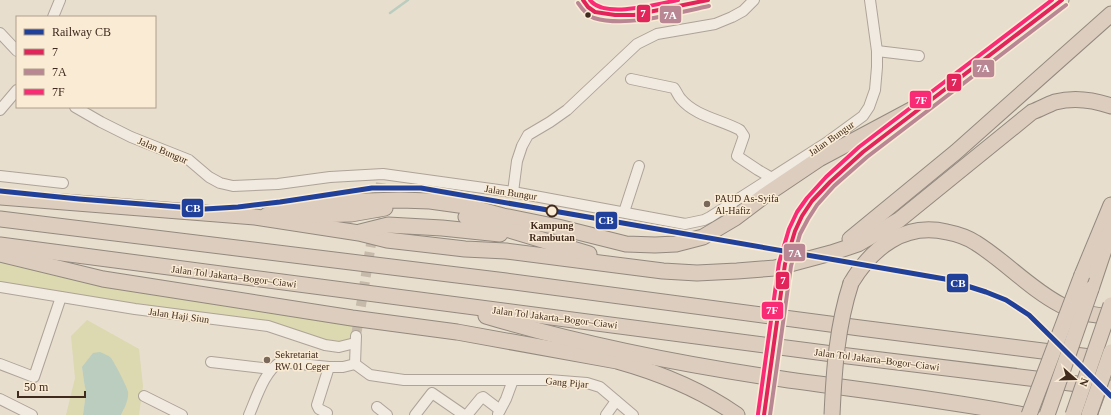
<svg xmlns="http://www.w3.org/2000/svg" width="1111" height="415" viewBox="0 0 1111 415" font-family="Georgia,serif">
  <rect width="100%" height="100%" fill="#e8dece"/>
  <g fill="#dcd8af">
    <path d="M0,254L359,318L356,336L339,347L268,326L0,287Z"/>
    <path d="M87,320L139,349L143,386L139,415H121L124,409L125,384L119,374L82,367L84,382L86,392L83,415H66L75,378L71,336Z"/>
  </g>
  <path fill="#bacdbf" d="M100,352C104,354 108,355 111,358C114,362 127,386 128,392C129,399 124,409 121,415H83L86,392L84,382L82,367L93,353Z"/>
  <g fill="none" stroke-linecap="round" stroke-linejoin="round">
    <path stroke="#bacdbf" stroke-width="2.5" d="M390,13L408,0"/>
    <path stroke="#c6baab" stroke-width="10" stroke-dasharray="10 5" stroke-linecap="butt" d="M356,336L381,183"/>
    <g stroke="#aea397" stroke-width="12">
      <g id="minor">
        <path d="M53,17L60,0"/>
        <path d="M0,33L17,51"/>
        <path d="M877,51L919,56"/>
        <path d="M631,79L674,88C677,92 678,96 681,99C695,116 722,120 740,130L744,136L737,156L758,170L772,178"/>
        <path d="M75,107L101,122L131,137L189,160L209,177L220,183L233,186L278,184L330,177L383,174L513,192L685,224L704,220L710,217L826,143L863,116L869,107L875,90L877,67V51L870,0"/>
        <path d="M0,110L17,90"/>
        <path d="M0,176L63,183"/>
        <path d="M513,192L517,161L522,146L528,135L550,122L567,110L637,44L657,34L715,24L732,17L743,11L754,0"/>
        <path d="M624,212L639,166"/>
        <path d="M0,287L135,309L268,326L325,345L339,347L355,343"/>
        <path d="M211,362L271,369"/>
        <path d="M0,364L34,377L61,297"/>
        <path d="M355,364L370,375L404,380H549L587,383L600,387L633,415"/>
        <path d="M144,396L182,415"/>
        <path d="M0,399L32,415"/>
        <path d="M377,407L387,415"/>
        <path d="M327,413L319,409L317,405L329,367"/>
        <path d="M498,414L506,399L513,380"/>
        <path d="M249,415C256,399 265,369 281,362L329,367H343L355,364L356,336"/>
        <path d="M415,415L432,393L464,415"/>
        <path d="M467,415L481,398L483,397L500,410"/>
        <path d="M606,415L616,401"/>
      </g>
    </g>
    <g stroke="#93897e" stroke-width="15">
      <g id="major">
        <path d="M929,101L1062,0"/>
        <path d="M790,243L801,219L813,200L841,172L863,152L912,115"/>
        <path d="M1105,415L1111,399"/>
      </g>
    </g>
    <g stroke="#93897e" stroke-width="17">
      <g id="highway">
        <path d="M0,197L255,217L359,233L387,240L465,249L506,251L663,271L697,273L737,271L775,268L831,253L858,244L899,220L1032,112C1040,109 1047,105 1055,102C1074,97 1094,100 1111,106"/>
        <path d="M267,215L335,202L400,200L430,201L466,206L503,216L558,227L626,244L655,245L676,244L703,237L735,218L764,196L819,159L937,96"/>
        <path d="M306,215L351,214L385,208"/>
        <path d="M466,217L589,254"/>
        <path d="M0,219L506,281L860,328L1106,359"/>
        <path d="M360,232L388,225L442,228L500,234"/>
        <path d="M850,239L956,152L1111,14"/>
        <path d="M0,245L848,356L1111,388"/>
        <path d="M0,254L103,279L352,318L457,332L617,361C660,373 700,389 737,415"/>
        <path d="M1082,275L1111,205"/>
        <path d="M851,283C872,248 904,222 947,232C957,234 967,237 976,243C1005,261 1030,289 1061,305C1076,313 1095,315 1111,317"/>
        <path d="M1091,289L1111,229"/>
        <path d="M486,316C576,343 669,362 761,376C849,389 937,398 1024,415"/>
      </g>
    </g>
    <use href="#minor" stroke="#f0eae1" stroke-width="10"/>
    <use href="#major" stroke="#e8dfd1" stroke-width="13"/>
    <use href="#highway" stroke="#dccdbe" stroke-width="15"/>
    <g stroke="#93897e" stroke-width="15" stroke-linecap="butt">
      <path id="major-bridge" d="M764,415L782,275L790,243"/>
    </g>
    <g stroke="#93897e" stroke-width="17" stroke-linecap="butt">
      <g id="highway-bridge">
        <path d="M832,415C834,370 837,326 851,283"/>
        <path d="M1029,415L1082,275"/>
        <path d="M1047,415L1091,289"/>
        <path d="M1073,415L1111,305"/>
        <path d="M1089,415L1111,352"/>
      </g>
    </g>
    <use href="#major-bridge" stroke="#e8dfd1" stroke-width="13"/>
    <use href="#highway-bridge" stroke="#dccdbe" stroke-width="15"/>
    <g stroke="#faebd4" stroke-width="7">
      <g id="bus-1">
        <path d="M583,0L588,7L595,12L615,15H634L708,0"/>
        <path d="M764,415L785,264L795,231L802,216L812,201L830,182L863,152L1062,0"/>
      </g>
    </g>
    <g stroke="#faebd4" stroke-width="7">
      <g id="bus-2">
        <path d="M578,3C582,9 587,16 594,18C627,28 676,13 709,6"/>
        <path d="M770,415L791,266L800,234L808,219L817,205L834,186L867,157L1066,5"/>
      </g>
    </g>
    <g stroke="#faebd4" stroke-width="7">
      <g id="bus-3">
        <path d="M590,0C604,19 658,4 678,0"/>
        <path d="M758,414L779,263L789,229L797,212L807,198L826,177L859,147L1052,0"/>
      </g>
    </g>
    <use href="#bus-1" stroke="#e1245a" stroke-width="4"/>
    <use href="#bus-2" stroke="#b98694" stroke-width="4"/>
    <use href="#bus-3" stroke="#fa2b75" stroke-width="4"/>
    <g stroke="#faebd4" stroke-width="8">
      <path id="rail-1" d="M0,191L79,199L205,209L238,207L280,202L372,188H421L945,279L986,292L1006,300L1029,315L1111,396"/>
    </g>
    <use href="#rail-1" stroke="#20409a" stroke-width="5"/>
  </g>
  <circle fill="#3f2a1d" stroke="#faebd4" stroke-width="1.5" cx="588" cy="15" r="3.5"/>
  <g fill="#7a695b" stroke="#faebd4" stroke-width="1.5">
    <circle cx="707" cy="204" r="4"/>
    <circle cx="267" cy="360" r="4"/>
  </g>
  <circle fill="#faebd4" stroke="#3f2a1d" stroke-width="2" cx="552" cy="211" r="5.5"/>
  <g text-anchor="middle" stroke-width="3" stroke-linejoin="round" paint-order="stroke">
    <g font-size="10" fill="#3f2a1d" stroke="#faebd4">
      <text transform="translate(831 138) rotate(-35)" y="4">Jalan Bungur</text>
      <text transform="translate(163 150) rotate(23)" y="4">Jalan Bungur</text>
      <text transform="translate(511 192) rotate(9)" y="4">Jalan Bungur</text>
      <text transform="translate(234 276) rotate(7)" y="4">Jalan Tol Jakarta–Bogor–Ciawi</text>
      <text transform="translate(179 315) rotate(8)" y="4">Jalan Haji Siun</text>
      <text transform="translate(555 317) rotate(7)" y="4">Jalan Tol Jakarta–Bogor–Ciawi</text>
      <text transform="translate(877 359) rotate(7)" y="4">Jalan Tol Jakarta–Bogor–Ciawi</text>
      <text transform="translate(567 382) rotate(5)" y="4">Gang Pijar</text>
    </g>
    <g font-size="10" fill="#3f2a1d" stroke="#faebd4" text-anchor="start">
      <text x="715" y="202">PAUD As-Syifa<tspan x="715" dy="12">Al-Hafiz</tspan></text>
      <text x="275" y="358">Sekretariat<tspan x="275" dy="12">RW 01 Ceger</tspan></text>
    </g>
    <g font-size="10" font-weight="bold" fill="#3f2a1d" stroke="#faebd4">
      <text x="552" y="229">Kampung<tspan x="552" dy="12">Rambutan</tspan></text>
    </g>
  </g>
  <g stroke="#faebd4" stroke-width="1.5">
    <rect x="636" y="4" width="15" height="19" rx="4" fill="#e1245a"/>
    <rect x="659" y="5" width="23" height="19" rx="4" fill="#b98694"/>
    <rect x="972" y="59" width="23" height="19" rx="4" fill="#b98694"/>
    <rect x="946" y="73" width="16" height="19" rx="4" fill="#e1245a"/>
    <rect x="909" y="90" width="23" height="19" rx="4" fill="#fa2b75"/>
    <rect x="181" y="198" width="23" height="20" rx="4" fill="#20409a"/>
    <rect x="595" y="211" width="23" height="19" rx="4" fill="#20409a"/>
    <rect x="783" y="243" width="23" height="19" rx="4" fill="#b98694"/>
    <rect x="775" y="271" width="15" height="19" rx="4" fill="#e1245a"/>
    <rect x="946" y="273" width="23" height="20" rx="4" fill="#20409a"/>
    <rect x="761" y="301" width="23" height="19" rx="4" fill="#fa2b75"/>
  </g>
  <g font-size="11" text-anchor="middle" font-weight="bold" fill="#fff">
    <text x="643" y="17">7</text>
    <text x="670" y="19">7A</text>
    <text x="983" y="72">7A</text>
    <text x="954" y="86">7</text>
    <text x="921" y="104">7F</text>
    <text x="193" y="212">CB</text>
    <text x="606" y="224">CB</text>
    <text x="795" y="257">7A</text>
    <text x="783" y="284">7</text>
    <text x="958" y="287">CB</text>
    <text x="772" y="314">7F</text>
  </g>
  <rect x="16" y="16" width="140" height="92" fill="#faebd4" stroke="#af9e8b"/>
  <rect x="24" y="29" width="20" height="6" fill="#20409a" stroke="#af9e8b"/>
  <text x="52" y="36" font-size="12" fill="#3f2a1d">Railway CB</text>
  <rect x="24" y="49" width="20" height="6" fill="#e1245a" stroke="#af9e8b"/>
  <text x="52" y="56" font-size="12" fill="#3f2a1d">7</text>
  <rect x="24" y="69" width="20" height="6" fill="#b98694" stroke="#af9e8b"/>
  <text x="52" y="76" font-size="12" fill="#3f2a1d">7A</text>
  <rect x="24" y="89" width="20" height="6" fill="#fa2b75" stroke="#af9e8b"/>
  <text x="52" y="96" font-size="12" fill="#3f2a1d">7F</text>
  <g transform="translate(1075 379) rotate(110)" stroke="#faebd4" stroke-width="3" paint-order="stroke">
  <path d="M0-3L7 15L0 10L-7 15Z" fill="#3f2a1d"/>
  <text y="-6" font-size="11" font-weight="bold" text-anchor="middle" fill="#3f2a1d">N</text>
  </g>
  <path d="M18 391v6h67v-6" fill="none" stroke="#3f2a1d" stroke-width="2"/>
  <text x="24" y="391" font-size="12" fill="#3f2a1d" stroke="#faebd4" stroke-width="3" paint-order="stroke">50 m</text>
</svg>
